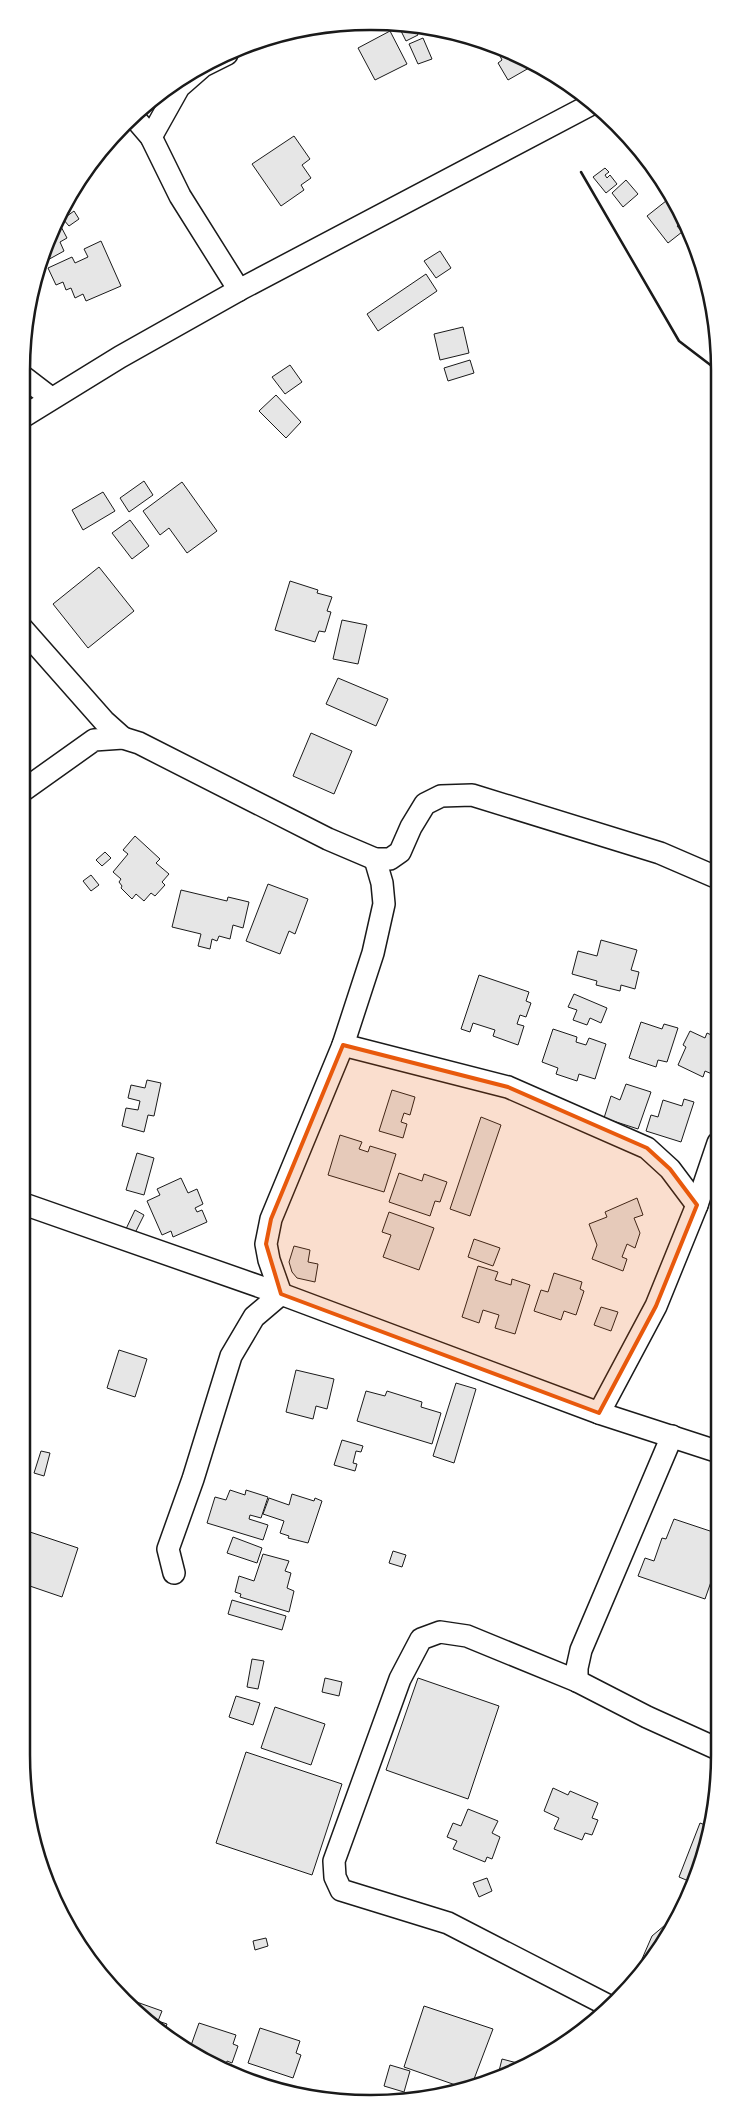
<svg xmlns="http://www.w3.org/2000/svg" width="741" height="2125" viewBox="0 0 741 2125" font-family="'Asap Condensed',sans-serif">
  <rect width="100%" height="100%" fill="#fff"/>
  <g fill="#e6e6e6" stroke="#1a1a1a">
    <path d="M397,23L420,26L415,29L418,35L406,41Z"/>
    <path d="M390,31L407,64L375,80L358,48Z"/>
    <path d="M423,38L432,59L418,64L409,44Z"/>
    <path d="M502,50L536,64L508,80L498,63L502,60L498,52Z"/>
    <path d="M294,136L310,159L302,165L311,178L301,185L304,190L281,206L252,164Z"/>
    <path d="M605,168L609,172L605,175L607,178L610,175L617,184L606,193L593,177Z"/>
    <path d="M626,180L638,194L623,207L612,193Z"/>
    <path d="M671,197L684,216L688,231L682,222L677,226L682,232L668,243L647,216Z"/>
    <path d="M74,211L79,219L69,226L63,219Z"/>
    <path d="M57,219L67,238L60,242L64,251L44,262L41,258Z"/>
    <path d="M101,241L121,286L86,301L83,294L75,298L71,288L66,290L63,282L56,285L48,268L72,257L75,263L88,257L84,249Z"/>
    <path d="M440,251L451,268L436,278L424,261Z"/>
    <path d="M426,274L437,291L378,331L367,314Z"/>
    <path d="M463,327L469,353L440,360L434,334Z"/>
    <path d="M470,360L474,373L448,381L444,368Z"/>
    <path d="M290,365L302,382L285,394L272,377Z"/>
    <path d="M276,395L301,422L286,438L259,411Z"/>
    <path d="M144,481L153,495L129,512L120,498Z"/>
    <path d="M182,482L217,531L187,553L169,528L160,535L143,511Z"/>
    <path d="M103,492L115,511L83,530L72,510Z"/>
    <path d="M130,520L149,546L132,559L112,533Z"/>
    <path d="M99,567L134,611L88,648L53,604Z"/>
    <path d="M290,581L318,590L317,593L332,597L327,611L331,612L325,632L319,631L315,642L275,630Z"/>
    <path d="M342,620L367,625L358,664L333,659Z"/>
    <path d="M338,678L388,699L376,726L326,704Z"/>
    <path d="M311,733L352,751L334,794L293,776Z"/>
    <path d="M135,836L160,859L156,863L169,874L162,882L165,885L155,896L151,893L144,901L136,894L132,899L121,888L122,886L119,882L121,879L113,872L128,854L123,850Z"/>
    <path d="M105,852L111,858L102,866L96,860Z"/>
    <path d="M91,875L99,885L91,891L83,881Z"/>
    <path d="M268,884L308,899L295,934L289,931L280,954L246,941Z"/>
    <path d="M181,890L227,901L228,897L249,902L243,928L233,925L230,939L219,936L217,941L212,939L210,949L198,946L201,934L172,927Z"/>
    <path d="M601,940L637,950L631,970L639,972L635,989L621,985L620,991L596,985L597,981L572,974L578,951L597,956Z"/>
    <path d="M479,975L529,992L526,1001L531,1003L526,1017L520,1015L517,1024L524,1026L518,1045L493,1036L495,1030L473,1023L470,1032L461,1029Z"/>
    <path d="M574,994L607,1008L601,1023L590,1018L587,1025L573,1020L577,1010L568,1007Z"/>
    <path d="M641,1022L662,1029L664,1024L678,1028L667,1062L658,1060L656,1067L629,1058Z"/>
    <path d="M553,1029L577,1037L576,1042L586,1045L589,1038L606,1044L595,1079L579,1074L577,1081L556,1074L558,1068L542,1062Z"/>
    <path d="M690,1031L705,1038L707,1033L718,1038V1059L712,1074L705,1071L703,1077L678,1065L686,1047L683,1045Z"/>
    <path d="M147,1080L161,1083L154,1116L148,1115L144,1132L122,1126L126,1108L138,1110L140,1101L128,1098L131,1085L145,1088Z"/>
    <path d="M626,1084L651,1092L638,1129L604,1118L611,1096L620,1100Z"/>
    <path d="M392,1090L415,1097L410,1115L404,1113L401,1122L407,1124L403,1138L379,1131Z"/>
    <path d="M684,1099L694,1102L681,1142L646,1131L651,1115L658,1117L663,1100L682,1106Z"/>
    <path d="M481,1117L501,1125L470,1216L450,1209Z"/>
    <path d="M340,1135L362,1142L359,1149L368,1152L370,1146L396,1154L384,1192L328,1175Z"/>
    <path d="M137,1153L154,1158L144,1195L126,1190Z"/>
    <path d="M399,1173L422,1181L424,1174L447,1182L440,1202L435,1201L430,1216L389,1202Z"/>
    <path d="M181,1178L188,1193L197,1189L203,1204L195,1208L197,1212L202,1210L207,1222L173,1237L171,1231L162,1235L147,1201L160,1195L157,1189Z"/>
    <path d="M637,1198L643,1215L634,1218L640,1233L635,1248L627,1244L622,1257L627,1259L623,1271L592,1259L597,1245L589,1224L607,1217L605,1212Z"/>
    <path d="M135,1210L144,1215L134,1235L125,1231Z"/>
    <path d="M389,1212L434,1228L419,1270L383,1257L391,1235L382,1232Z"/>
    <path d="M474,1239L500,1248L493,1266L468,1257Z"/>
    <path d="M294,1246L310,1250L308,1262L318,1264L315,1282L297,1278L292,1272L289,1262Z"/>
    <path d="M478,1266L498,1272L495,1280L511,1285L512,1279L530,1285L515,1334L495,1328L499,1315L483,1310L479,1323L462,1317Z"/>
    <path d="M554,1273L582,1282L580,1289L584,1291L576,1315L564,1311L561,1320L534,1311L541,1290L548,1292Z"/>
    <path d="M601,1307L618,1312L611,1331L594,1325Z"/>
    <path d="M119,1350L147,1359L135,1397L107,1388Z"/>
    <path d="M296,1370L334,1379L327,1409L316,1406L313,1419L286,1412Z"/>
    <path d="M456,1383L476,1389L454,1463L433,1456Z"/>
    <path d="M366,1391L385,1396L387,1391L422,1402L421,1407L441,1413L432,1444L357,1421Z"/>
    <path d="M342,1440L363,1446L361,1452L356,1451L353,1463L357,1464L355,1471L334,1465Z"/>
    <path d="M41,1451L50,1453L44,1476L34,1473Z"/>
    <path d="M230,1490L245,1495L246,1490L268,1497L261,1518L250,1515L249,1519L268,1525L263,1540L207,1523L215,1497L226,1500Z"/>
    <path d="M292,1494L314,1501L315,1498L322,1501L308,1543L288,1538L289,1536L280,1533L284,1521L263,1514L269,1498L289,1505Z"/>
    <path d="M674,1519L719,1534L716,1544L719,1545V1559L705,1599L638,1576L645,1558L654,1561L662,1538L666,1539Z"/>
    <path d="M27,1531L78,1548L62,1597L21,1583V1550Z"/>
    <path d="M233,1537L262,1548L257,1563L227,1553Z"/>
    <path d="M393,1551L406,1555L402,1567L389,1563Z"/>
    <path d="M263,1554L289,1561L285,1571L291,1573L287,1588L294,1591L289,1612L240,1597L241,1594L235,1592L239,1576L254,1581Z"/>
    <path d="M232,1600L286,1616L282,1630L228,1614Z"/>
    <path d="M252,1659L264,1661L258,1689L247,1687Z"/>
    <path d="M325,1678L342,1682L339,1696L322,1692Z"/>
    <path d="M418,1678L499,1706L468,1799L386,1770Z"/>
    <path d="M236,1696L260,1703L253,1725L229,1717Z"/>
    <path d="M275,1707L325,1724L311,1765L261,1748Z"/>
    <path d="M246,1752L342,1784L312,1875L216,1843Z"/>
    <path d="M553,1788L568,1795L570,1791L598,1803L592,1818L598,1820L592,1835L585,1833L582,1840L554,1829L559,1818L544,1811Z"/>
    <path d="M468,1809L498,1821L492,1833L500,1837L492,1859L487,1857L485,1862L453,1849L457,1841L447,1837L453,1823L461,1826Z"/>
    <path d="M700,1823L710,1827L708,1845L691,1882L679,1877Z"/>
    <path d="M487,1878L492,1891L479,1897L473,1883Z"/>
    <path d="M671,1920L673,1922L661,1949L649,1963L642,1959L652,1936Z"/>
    <path d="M266,1938L268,1946L255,1950L253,1941Z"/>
    <path d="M131,2000L162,2011L158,2021L167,2024L163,2035L129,2005Z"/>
    <path d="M424,2006L493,2029L471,2087L467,2089L404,2067Z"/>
    <path d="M199,2023L236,2035L233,2044L238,2046L232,2063L227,2061L224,2070L189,2051Z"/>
    <path d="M260,2028L300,2041L296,2053L301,2055L293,2078L248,2063Z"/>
    <path d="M502,2059L521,2064L498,2075Z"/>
    <path d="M390,2065L410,2071L404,2092L384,2086Z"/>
  </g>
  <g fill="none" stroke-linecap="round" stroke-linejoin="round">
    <g stroke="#1a1a1a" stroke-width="24">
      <g id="minor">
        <path d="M133,116L151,137L180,196L239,290"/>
        <path d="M151,137L179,87L203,66L227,54"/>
        <path d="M21,375L51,398"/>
        <path d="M21,418L120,357L239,290L590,105"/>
        <path d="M21,627L104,721L123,738"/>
        <path d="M21,792L94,740L123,738L139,743L328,839L375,859H390L400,852L411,827L425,804L441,796L472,795L660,853L718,878"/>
        <path d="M343,1045L508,1087L647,1148L670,1169L697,1205"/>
        <path d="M21,1203L281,1294L599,1413L719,1452"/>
        <path d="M599,1413L656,1306L697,1205L718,1143"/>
        <path d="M174,1573L168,1549L193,1479L231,1356L254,1317L281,1294L269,1260L266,1244L271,1219L343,1045L373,953L384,904L382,883L375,859"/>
        <path d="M577,1681V1668L581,1650L672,1436"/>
        <path d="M611,2007L448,1923L341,1890L335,1877L334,1861L400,1679L421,1639L440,1632L467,1636L577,1681L647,1717L720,1750"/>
      </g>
    </g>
    <use href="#minor" stroke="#fff" stroke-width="21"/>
    <path stroke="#1a1a1a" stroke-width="2.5" d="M581,172L679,341L717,370"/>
  </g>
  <path fill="#e8590c" fill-opacity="0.2" stroke="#e8590c" stroke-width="4" stroke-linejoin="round" d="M343,1045L508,1087L647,1148L670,1169L697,1205L656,1306L599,1413L281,1294L266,1244L271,1219Z"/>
  <path d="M0 0H741V2125H0ZM370 30H371A340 340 0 0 1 711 370V1755A340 340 0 0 1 371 2095H370A340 340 0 0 1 30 1755V370A340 340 0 0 1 370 30Z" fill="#fff" fill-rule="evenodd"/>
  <path fill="none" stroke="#1a1a1a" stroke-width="2.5" d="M370 30H371A340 340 0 0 1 711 370V1755A340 340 0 0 1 371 2095H370A340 340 0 0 1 30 1755V370A340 340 0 0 1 370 30Z"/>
</svg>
